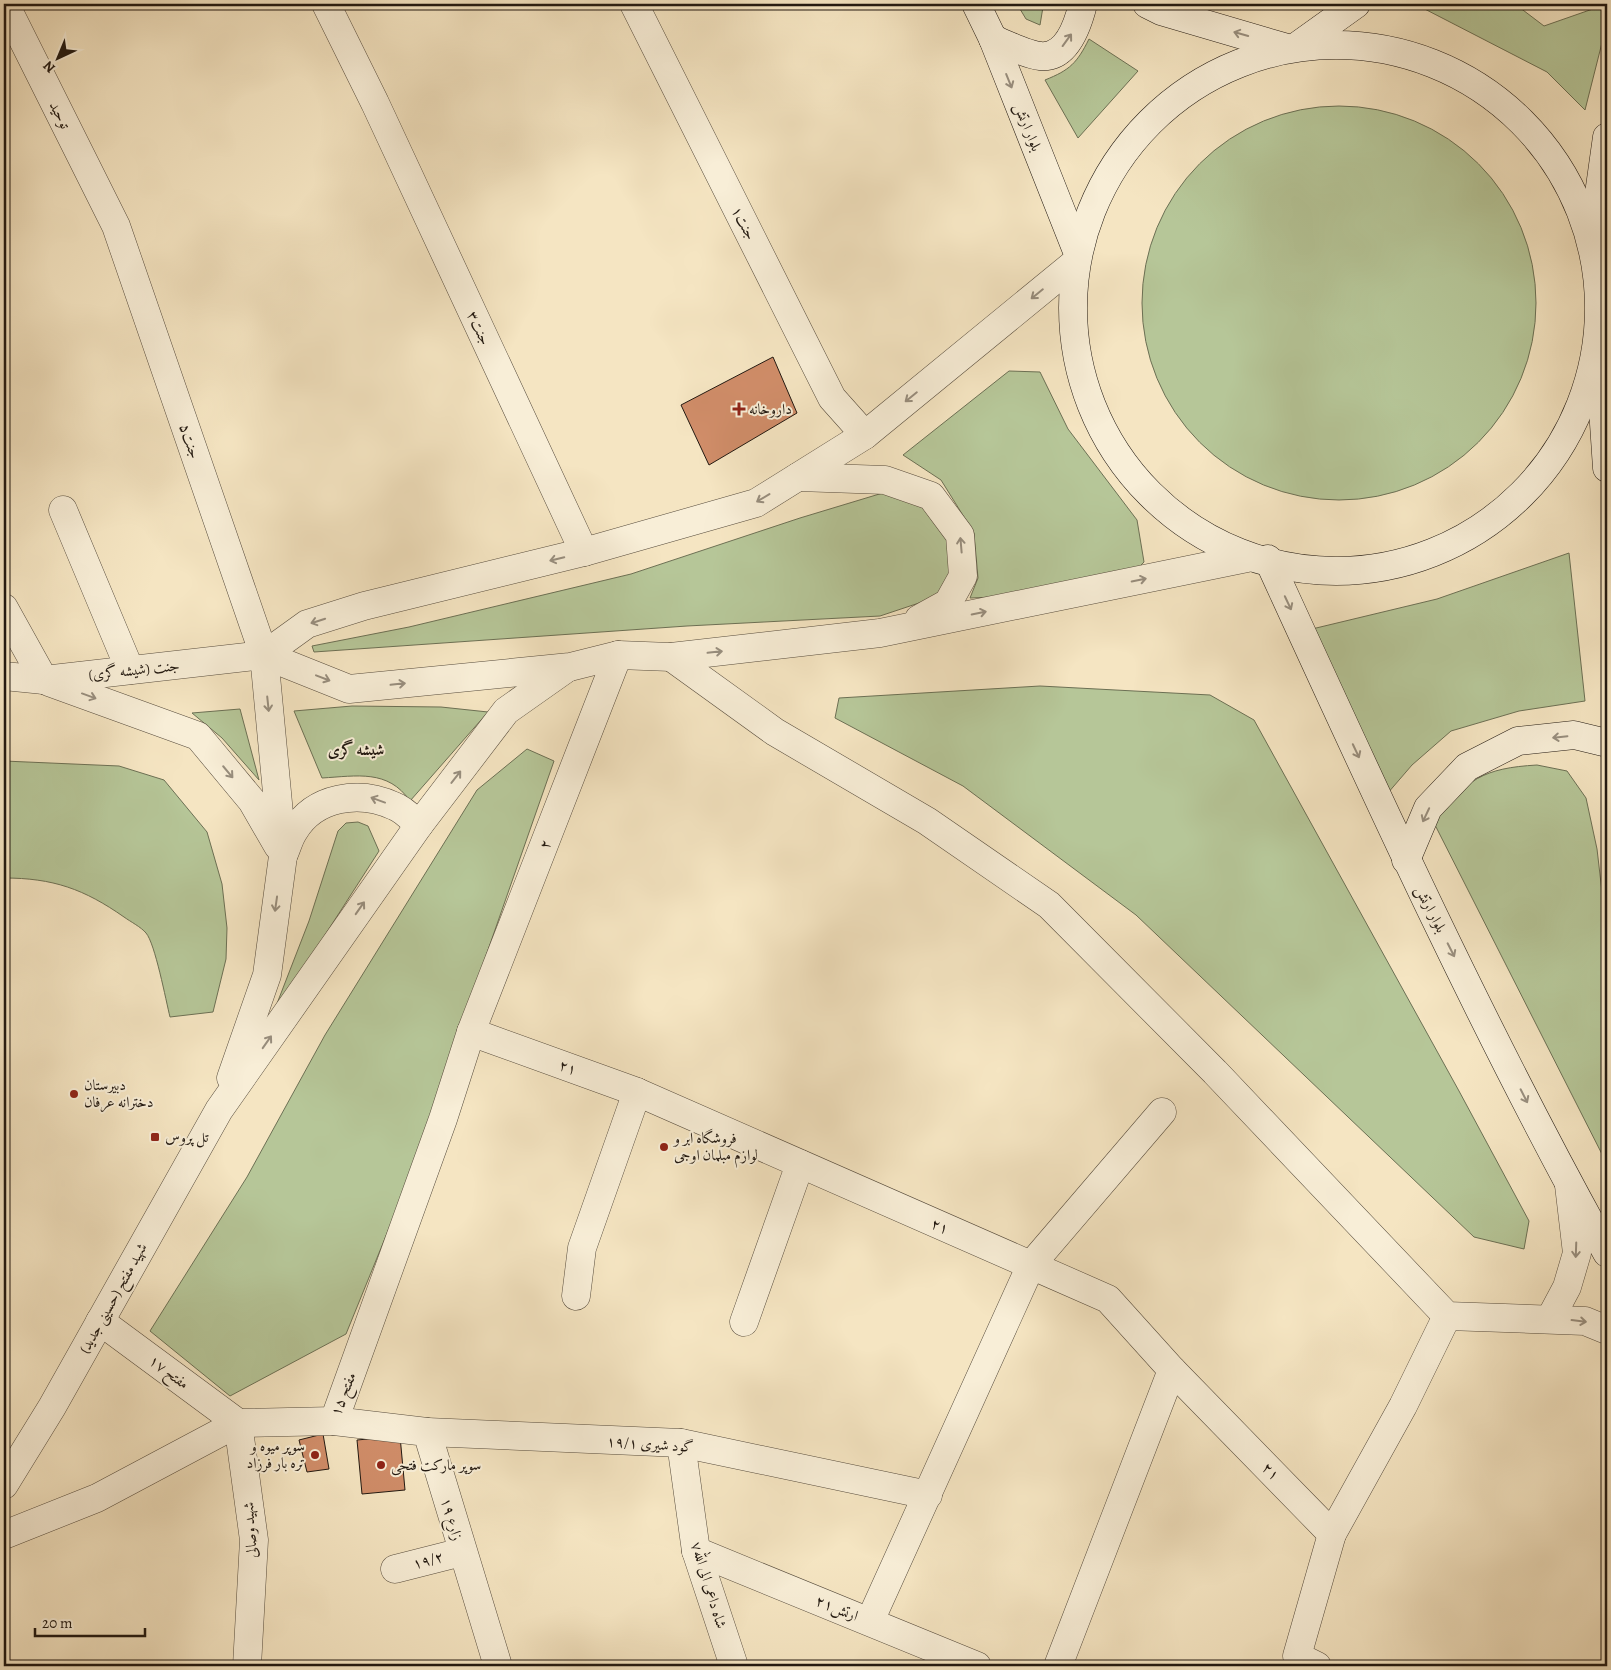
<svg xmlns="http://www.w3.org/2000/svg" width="1611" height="1670" viewBox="0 0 1611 1670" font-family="Alegreya,Amiri,serif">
  <rect width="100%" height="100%" fill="#f5e5c2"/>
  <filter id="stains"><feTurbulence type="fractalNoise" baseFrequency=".004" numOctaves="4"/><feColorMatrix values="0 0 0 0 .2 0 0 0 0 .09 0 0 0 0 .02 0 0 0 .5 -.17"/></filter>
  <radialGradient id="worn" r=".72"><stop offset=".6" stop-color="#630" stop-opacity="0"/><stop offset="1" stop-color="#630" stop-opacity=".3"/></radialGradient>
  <g fill="#b6c698" stroke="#6c7054">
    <path d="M1017,4H1042L1043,7L1040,25L1026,19Z"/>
    <path d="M1415,4H1515L1544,26L1607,4V23L1585,110L1547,72Z"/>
    <path d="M1089,39L1138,71L1078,138L1045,80C1070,70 1077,63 1089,39Z"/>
    <circle cx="1339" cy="303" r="197"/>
    <path d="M1009,371L1040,372L1068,429L1137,520L1144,562L1115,592L970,598L978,578L974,533L941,480L903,455Z"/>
    <path d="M886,492L923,508L948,539L951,571L937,597L880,616L687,626L314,652L312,646L409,627L631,574L800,518Z"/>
    <path d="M1569,553L1585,701L1519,711L1451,731L1412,765L1387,794L1312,629L1437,599Z"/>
    <path d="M1040,686L1210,695L1254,720L1459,1091L1529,1221L1524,1249L1474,1237L1136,915L963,786L835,718L839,698Z"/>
    <path d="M352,706L441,707L488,712L410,801C388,769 357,776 322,778L294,711Z"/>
    <path d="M240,709L259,780L222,738L192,713Z"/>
    <path d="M527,749L554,761L401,1199L346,1334L230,1396L150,1331L247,1177L325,1035L477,790Z"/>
    <path d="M4,761L119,766L164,780L207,832L222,884L227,928L226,959L213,1012L170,1017C166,1001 155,943 146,933C141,927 131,922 124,917C84,889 53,878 4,878Z"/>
    <path d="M1537,765L1567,771L1586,798L1597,849L1607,935V1164L1434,823C1465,779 1484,768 1537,765Z"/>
    <path d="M358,822L368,826L379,851L271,1019L309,921L338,831L346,823Z"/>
  </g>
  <g fill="#d08d69" stroke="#221911">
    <path d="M773,357L797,413L709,465L681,405Z"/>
    <path d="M323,1434L329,1469L307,1472L299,1440Z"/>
    <path d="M400,1436L405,1490L362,1494L357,1440Z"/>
  </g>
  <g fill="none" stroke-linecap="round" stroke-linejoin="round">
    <g stroke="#574c3d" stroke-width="29">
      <g id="minor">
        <path d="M5,4L116,226L264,655"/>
        <path d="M326,4L375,103L584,552"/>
        <path d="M634,4L832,398L865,435"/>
        <path d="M63,510L130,670"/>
        <path d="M4,608L44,680"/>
        <path d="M671,657L775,732L927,821L1049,905L1215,1072L1447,1316L1585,1321L1607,1330"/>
        <path d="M471,1032L637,1092L1108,1299L1172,1370L1332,1534"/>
        <path d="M576,1296L582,1248L637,1092"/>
        <path d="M1550,1319L1567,1287L1577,1253L1569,1185"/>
        <path d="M100,1321L238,1423L254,1540L247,1666"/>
        <path d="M744,1322L800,1164"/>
        <path d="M334,1421L427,1432L498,1666"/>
        <path d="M427,1432L681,1443L928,1495"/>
        <path d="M681,1443L696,1551L734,1666"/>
        <path d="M4,1535L97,1498L238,1423L334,1421L443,1119L471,1032L618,655"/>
        <path d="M696,1551L977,1666"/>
        <path d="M395,1569L462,1552"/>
        <path d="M870,1621L1031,1265L1162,1112"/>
        <path d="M1058,1666L1172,1370"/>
        <path d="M1317,1666L1297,1656L1332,1534L1403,1406L1447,1316"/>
      </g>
    </g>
    <g stroke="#574c3d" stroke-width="29">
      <g id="tertiary">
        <path d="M798,477L885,480L931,496L960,535L963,576L948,603L919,619"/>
        <path d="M264,655L307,624L364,606L584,552L756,503L865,435L1075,263"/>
        <path d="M4,676L44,680L264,655L349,689L570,667L618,655L671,657L880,633L1247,558"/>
        <path d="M49,682L198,736L252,801L278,846"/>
        <path d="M283,856C287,848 289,838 294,831C315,796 360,790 394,806C403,809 411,818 419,825"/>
        <path d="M231,1078L267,975L283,856L264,655"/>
        <path d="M4,1485L52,1407L219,1110L419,825L506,711L567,668"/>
      </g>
    </g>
    <g stroke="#221911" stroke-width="29">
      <g id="secondary">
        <path d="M976,4L993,39L1077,251"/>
        <path d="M1147,4L1161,11L1287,48"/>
        <path d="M993,39C1006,44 1027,55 1040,56C1067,59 1078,24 1083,4"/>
        <circle cx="1336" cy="308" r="263"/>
        <path d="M1296,47L1356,4"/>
        <path d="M1592,244L1607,137"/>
        <path d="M1600,364L1607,468"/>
        <path d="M1268,559C1375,793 1482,1028 1607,1253"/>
        <path d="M1406,860L1428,808L1467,767L1518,741L1574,735L1607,743"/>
      </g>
    </g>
    <use href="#minor" stroke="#f8eed7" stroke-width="28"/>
    <use href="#tertiary" stroke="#f8eed7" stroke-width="28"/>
    <use href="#secondary" stroke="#f8eed7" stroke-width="28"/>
  </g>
  <defs><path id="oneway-shaft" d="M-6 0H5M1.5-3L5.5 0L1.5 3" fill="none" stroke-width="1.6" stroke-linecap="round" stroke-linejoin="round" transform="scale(1.25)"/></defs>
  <g stroke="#988e7e">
    <use href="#oneway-shaft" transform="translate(1241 34) rotate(-164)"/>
    <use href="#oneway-shaft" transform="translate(1067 40) rotate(-54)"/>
    <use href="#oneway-shaft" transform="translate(1009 81) rotate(68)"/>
    <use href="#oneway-shaft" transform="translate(1037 294) rotate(141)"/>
    <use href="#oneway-shaft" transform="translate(911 397) rotate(141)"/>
    <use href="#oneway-shaft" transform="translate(763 498) rotate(149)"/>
    <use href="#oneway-shaft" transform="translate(961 545) rotate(-95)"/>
    <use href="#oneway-shaft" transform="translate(557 559) rotate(166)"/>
    <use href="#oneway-shaft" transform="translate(1139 580) rotate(-12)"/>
    <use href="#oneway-shaft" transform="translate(1288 603) rotate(65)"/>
    <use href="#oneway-shaft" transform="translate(979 613) rotate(-12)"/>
    <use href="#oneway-shaft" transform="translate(318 621) rotate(162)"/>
    <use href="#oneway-shaft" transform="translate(715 652) rotate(-6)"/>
    <use href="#oneway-shaft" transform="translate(323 678) rotate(21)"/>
    <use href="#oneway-shaft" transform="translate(398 684) rotate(-6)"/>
    <use href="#oneway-shaft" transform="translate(89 696) rotate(20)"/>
    <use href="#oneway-shaft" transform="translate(268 704) rotate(84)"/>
    <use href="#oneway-shaft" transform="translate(1560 737) rotate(174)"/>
    <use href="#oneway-shaft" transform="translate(1356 751) rotate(65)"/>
    <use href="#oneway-shaft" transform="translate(228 772) rotate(50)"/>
    <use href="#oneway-shaft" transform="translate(456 777) rotate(-52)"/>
    <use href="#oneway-shaft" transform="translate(378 800) rotate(-160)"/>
    <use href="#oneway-shaft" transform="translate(1426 815) rotate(115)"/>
    <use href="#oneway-shaft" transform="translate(276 904) rotate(98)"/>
    <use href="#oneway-shaft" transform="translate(360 908) rotate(-55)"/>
    <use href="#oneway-shaft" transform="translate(1451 950) rotate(63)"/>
    <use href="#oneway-shaft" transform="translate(267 1042) rotate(-55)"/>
    <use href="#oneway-shaft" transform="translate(1524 1096) rotate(63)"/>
    <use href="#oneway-shaft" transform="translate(1576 1250) rotate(92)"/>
    <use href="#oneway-shaft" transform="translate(1579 1321) rotate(7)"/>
  </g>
  <g fill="#8f2418" stroke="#f8eed7" stroke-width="2">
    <path d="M736.5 401.5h5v5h5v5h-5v5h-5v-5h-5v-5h5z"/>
    <circle cx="74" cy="1094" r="5"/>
    <rect x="150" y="1132" width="10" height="10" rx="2.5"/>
    <circle cx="664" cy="1147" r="5"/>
    <circle cx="315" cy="1455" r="5"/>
    <circle cx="381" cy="1465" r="5"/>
  </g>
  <g text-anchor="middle" stroke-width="4" stroke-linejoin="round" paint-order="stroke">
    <g font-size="15" fill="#221911" stroke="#f8eed7">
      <text transform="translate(60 115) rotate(63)" y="5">توحید</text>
      <text transform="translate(1028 127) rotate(68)" y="5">بلوار ارتش</text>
      <text transform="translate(744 223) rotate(63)" y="5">جنت۱</text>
      <text transform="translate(479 328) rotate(65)" y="5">جنت۳</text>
      <text transform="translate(190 441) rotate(71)" y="5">جنت۵</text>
      <text transform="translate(134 670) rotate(-6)" y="5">جنت (شیشه گری)</text>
      <text transform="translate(545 844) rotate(-69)" y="5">۲</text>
      <text transform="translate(1431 909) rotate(63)" y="5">بلوار ارتش</text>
      <text transform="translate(568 1067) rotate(20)" y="5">۲۱</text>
      <text transform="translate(940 1226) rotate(24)" y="5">۲۱</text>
      <text transform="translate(113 1298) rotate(-61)" y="5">شهید مفتح (حسینی جدید)</text>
      <text transform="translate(169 1372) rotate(37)" y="5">مفتح ۱۷</text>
      <text transform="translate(343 1394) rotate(-68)" y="5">مفتح ۱۵</text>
      <text transform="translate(650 1444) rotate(4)" y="5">۱۹/۱ گود شیری</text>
      <text transform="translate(1271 1471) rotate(46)" y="5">۲۱</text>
      <text transform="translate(452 1519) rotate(74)" y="5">۱۹ زارع</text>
      <text transform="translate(250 1530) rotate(-94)" y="5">شهید وصالی</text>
      <text transform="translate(428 1560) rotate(-15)" y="5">۱۹/۲</text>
      <text transform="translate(709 1585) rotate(73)" y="5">شاه داعی الی الله۷</text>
      <text transform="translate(837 1608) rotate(22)" y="5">ارتش۲۱</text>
    </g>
    <g font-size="15" fill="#221911" stroke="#f8eed7" text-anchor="start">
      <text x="749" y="414">داروخانه</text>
      <text x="84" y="1090">دبیرستان<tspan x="84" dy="17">دخترانه عرفان</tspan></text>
      <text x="165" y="1142">تل پروس</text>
      <text x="674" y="1143">فروشگاه ابر و<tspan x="674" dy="17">لوازم مبلمان اوجی</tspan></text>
      <text x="305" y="1451" text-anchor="end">سوپر میوه و<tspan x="305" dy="17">تره بار فرزاد</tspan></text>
      <text x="391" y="1470">سوپر مارکت فتحی</text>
    </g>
    <g font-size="16" font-weight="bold" fill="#221911" stroke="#f8eed7">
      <text x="356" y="755">شیشه گری</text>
    </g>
  </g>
  <rect width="1611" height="1670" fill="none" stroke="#f5e5c2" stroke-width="20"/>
  <rect x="5" y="5" width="1601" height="1660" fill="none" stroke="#221911" stroke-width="2.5"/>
  <rect x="10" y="10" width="1591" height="1650" fill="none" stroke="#221911"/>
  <g transform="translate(58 58) rotate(224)" stroke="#f8eed7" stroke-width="4" paint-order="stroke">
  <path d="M0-4L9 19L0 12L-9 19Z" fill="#221911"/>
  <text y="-8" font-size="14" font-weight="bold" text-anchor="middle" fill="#221911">N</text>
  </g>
  <path d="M35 1628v8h110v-8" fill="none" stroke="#221911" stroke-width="2.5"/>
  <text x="42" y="1628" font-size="15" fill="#221911" stroke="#f8eed7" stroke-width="4" paint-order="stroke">20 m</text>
  <rect width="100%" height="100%" filter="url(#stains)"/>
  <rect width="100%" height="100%" fill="url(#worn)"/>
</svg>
